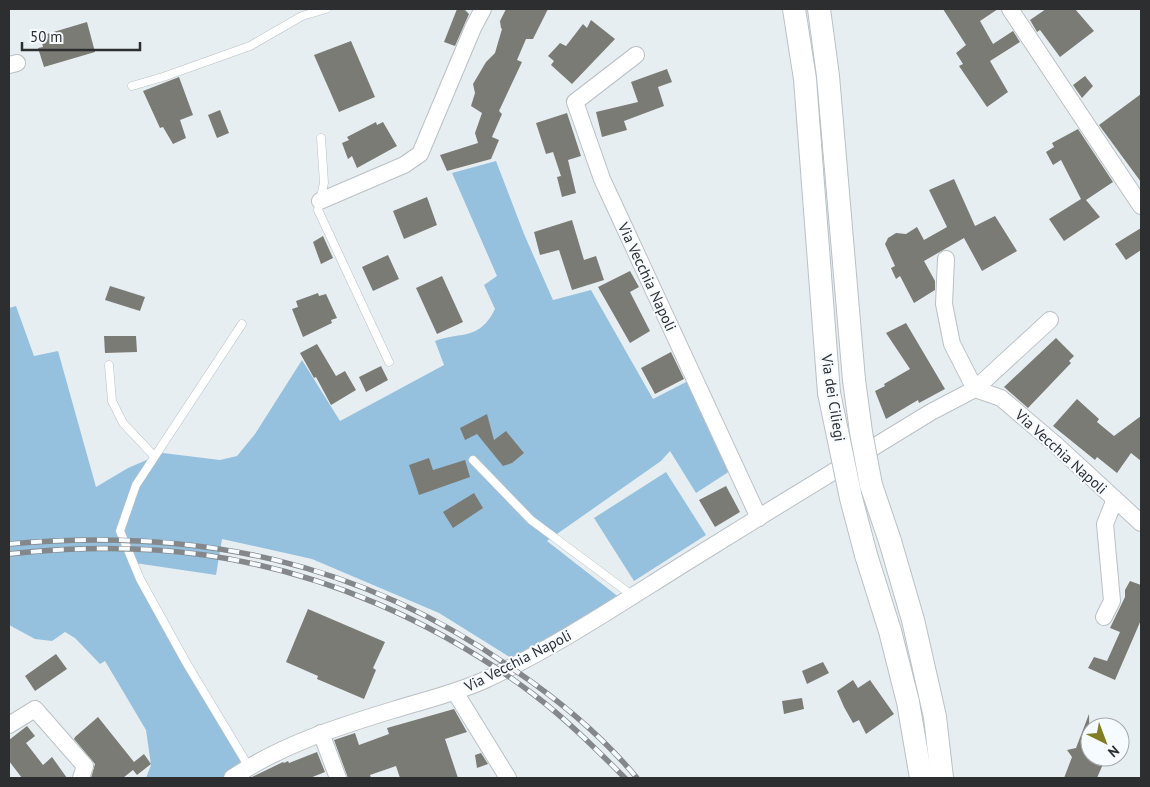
<svg xmlns="http://www.w3.org/2000/svg" width="1150" height="787" viewBox="0 0 1150 787" font-family="'PT Sans',sans-serif">
  <rect width="100%" height="100%" fill="#e7eef2"/>
  <g fill="#96c1de">
    <path d="M496,161L524,234L553,300L591,290L653,399L688,381L730,471L696,493L670,451L661,461L547,541L620,598L513,659L439,613L312,559L222,539L216,575L128,562L162,628L240,760L241,766L224,778H146L151,765L146,730L105,661L100,664L75,638L65,632L52,641L35,639L9,625V308L16,306L34,356L58,351L96,487L128,468L163,453L220,460L237,456L255,434L302,360L340,421L444,365L435,341C463,331 479,341 495,309L484,285L497,276L452,173Z"/>
    <path d="M666,472L706,535L634,581L594,518Z"/>
  </g>
  <g fill="#7b7b75">
    <path d="M457,9H464L469,14L455,46L444,42Z"/>
    <path d="M506,9H548L533,39H526L517,60L522,62L499,111L502,114L492,137L499,140L491,159L447,171L440,155L478,143L475,133L482,113L471,106L475,93L473,84L486,62L495,53L502,29L501,28L500,21Z"/>
    <path d="M943,9H998L980,21L993,44L1013,31L1020,42L990,61L1008,92L987,107L959,66L963,64L956,53L966,45Z"/>
    <path d="M1046,9H1075L1094,31L1060,57L1040,30L1037,32L1030,20Z"/>
    <path d="M591,20L615,39L572,84L551,65L554,61L548,56L560,43L566,46L583,24L587,28Z"/>
    <path d="M87,22L95,52L44,67L38,48L43,47L40,36Z"/>
    <path d="M351,41L375,97L339,112L314,55Z"/>
    <path d="M667,69L672,82L658,87L664,106L624,121L627,130L602,137L596,112L638,102L631,82Z"/>
    <path d="M1085,76L1093,86L1082,98L1073,85Z"/>
    <path d="M179,77L193,115L180,120L186,138L173,144L163,127L160,128L143,91Z"/>
    <path d="M1141,94V182L1099,125Z"/>
    <path d="M220,110L229,133L217,138L208,115Z"/>
    <path d="M567,113L581,156L568,160L576,193L562,197L557,177L561,176L553,152L546,154L536,123Z"/>
    <path d="M376,122L377,125L383,122L397,146L357,168L352,156L348,159L342,143L349,140L347,137Z"/>
    <path d="M1078,129L1113,182L1086,200L1100,217L1064,241L1049,219L1081,199L1061,160L1053,165L1046,152L1054,147L1052,143Z"/>
    <path d="M954,179L975,226L995,216L1017,251L982,271L964,238L924,261L935,281V290L914,303L900,276L896,279L891,268L895,266L885,244L888,238L896,233L906,234L917,227L924,240L947,227L929,190Z"/>
    <path d="M427,197L437,225L404,239L393,211Z"/>
    <path d="M572,220L584,260L596,256L604,280L572,290L559,250L540,255L534,232Z"/>
    <path d="M1141,228V250L1126,260L1115,244Z"/>
    <path d="M323,236L333,258L321,264L313,242Z"/>
    <path d="M388,255L399,279L373,291L362,267Z"/>
    <path d="M630,271L639,287L630,292L650,331L630,343L598,287Z"/>
    <path d="M442,276L463,322L437,334L416,288Z"/>
    <path d="M110,286L145,297L140,311L105,300Z"/>
    <path d="M318,293L319,296L326,294L337,318L331,320L332,323L303,337L292,309L298,307L296,301Z"/>
    <path d="M906,323L945,389L919,403L918,400L886,419L875,391L885,386L884,384L910,369L886,333Z"/>
    <path d="M104,336H136L137,352L105,353Z"/>
    <path d="M1056,338L1074,356L1069,361L1071,363L1028,408L1004,387Z"/>
    <path d="M317,344L336,376L345,371L356,390L331,405L316,377L314,378L300,353Z"/>
    <path d="M671,352L684,379L655,394L641,368Z"/>
    <path d="M381,366L388,380L366,392L359,377Z"/>
    <path d="M1077,399L1099,419L1097,422L1114,436L1141,416V461L1131,453L1117,473L1097,457L1095,460L1053,426Z"/>
    <path d="M487,414L494,440L506,431L524,453L512,463L503,466L477,434L465,440L460,428Z"/>
    <path d="M429,458L433,470L465,460L470,477L419,495L409,465Z"/>
    <path d="M726,486L740,512L715,527L699,500Z"/>
    <path d="M474,493L483,508L453,528L443,512Z"/>
    <path d="M1130,581L1141,585V620L1115,680L1088,668L1094,657L1107,661L1120,632L1110,628L1125,597V590Z"/>
    <path d="M308,609L385,642L373,668L376,670L364,699L317,679L318,676L286,662Z"/>
    <path d="M56,654L67,669L35,691L25,676Z"/>
    <path d="M823,662L829,673L807,684L802,671Z"/>
    <path d="M853,680L858,688L870,680L894,714L866,734L859,720L853,723L844,707L837,691Z"/>
    <path d="M802,698L804,709L784,714L782,701Z"/>
    <path d="M454,709L467,732L445,739L458,778H400L396,766L370,775L371,778H348L334,740L355,733L359,745L389,734L387,728Z"/>
    <path d="M1089,714L1090,757H1106L1097,778H1064L1072,757L1067,750L1076,748Z"/>
    <path d="M98,717L134,762L144,754L151,764L137,775L133,770L123,778H91L95,764L74,739L75,737Z"/>
    <path d="M27,726L35,736L26,743L43,765L52,757L67,778H22L9,761V740Z"/>
    <path d="M317,752L325,772L310,778H250L283,762L284,763L288,761L289,763Z"/>
    <path d="M481,753L488,764L477,768L475,755Z"/>
  </g>
  <g fill="none" stroke-linecap="round" stroke-linejoin="round">
    <g stroke="#bac0c5" stroke-width="9">
      <g id="lane">
        <path d="M132,86L163,77L250,46L302,16L326,9"/>
        <path d="M321,138L324,183L318,210L389,362"/>
        <path d="M242,324L136,485L120,531L140,579L187,664L249,767"/>
        <path d="M109,365L112,401L123,423L154,456"/>
        <path d="M473,460L531,520L633,596"/>
      </g>
    </g>
    <g stroke="#bac0c5" stroke-width="18">
      <g id="street">
        <path d="M1010,9L1141,206"/>
        <path d="M636,55L575,102L602,179L759,518"/>
        <path d="M9,65L17,63"/>
        <path d="M320,201L404,165L420,154L473,28L483,9"/>
        <path d="M946,259L944,304L952,344L975,389L1001,398L1055,444L1141,523"/>
        <path d="M1104,617L1112,601L1105,524L1115,499"/>
        <path d="M455,692L508,778"/>
        <path d="M9,725L35,709L85,766L81,778"/>
        <path d="M321,733L338,778"/>
        <path d="M232,778C281,745 337,727 393,710C425,700 457,693 487,679C559,645 624,601 690,560C770,510 851,461 931,412L975,389L1050,320"/>
      </g>
    </g>
    <g stroke="#bac0c5" stroke-width="24">
      <g id="secondary">
        <path d="M794,9L805,79L829,393"/>
        <path d="M819,9L828,76L854,380"/>
        <path d="M890,541L913,620L935,717L942,778"/>
        <path d="M866,555L890,631L908,702L921,778"/>
      </g>
    </g>
    <use href="#lane" stroke="#fff" stroke-width="8"/>
    <use href="#street" stroke="#fff" stroke-width="16"/>
    <use href="#secondary" stroke="#fff" stroke-width="22"/>
    <g stroke="#84888b" stroke-width="5.5">
      <g id="rail">
        <path d="M9,544C197,527 361,561 516,671C560,701 603,737 637,778"/>
        <path d="M9,554C74,547 140,546 205,555C324,572 437,622 533,694C566,719 596,749 625,778"/>
      </g>
    </g>
    <use href="#rail" stroke="#f5fbfe" stroke-width="4" stroke-dasharray="11" stroke-linecap="butt"/>
    <g stroke="#bac0c5" stroke-width="24" stroke-linecap="butt">
      <g id="secondary-bridge">
        <path d="M854,380L861,432L871,485L890,541"/>
        <path d="M829,393L851,498L866,555"/>
      </g>
    </g>
    <use href="#secondary-bridge" stroke="#fff" stroke-width="22"/>
  </g>
  <g text-anchor="middle" stroke-width="4" stroke-linejoin="round" paint-order="stroke">
    <g font-size="15" fill="#2c2e30" stroke="#f5fbfe">
      <text transform="translate(647 277) rotate(65)" y="5">Via Vecchia Napoli</text>
      <text transform="translate(833 398) rotate(81)" y="5">Via dei Ciliegi</text>
      <text transform="translate(1061 452) rotate(42)" y="5">Via Vecchia Napoli</text>
      <text transform="translate(518 661) rotate(-27)" y="5">Via Vecchia Napoli</text>
    </g>
  </g>
  <rect width="1150" height="787" fill="none" stroke="#2c2e30" stroke-width="20"/>
  <g transform="translate(1105 742) rotate(138)"><circle r="24" fill="#f5fbfe" stroke="#a5a9ac"/>
  <path d="M0-4L9 19L0 12L-9 19Z" fill="#817e25"/>
  <text y="-8" font-size="14" font-weight="bold" text-anchor="middle" fill="#2c2e30">N</text>
  </g>
  <path d="M22 42v8h118v-8" fill="none" stroke="#2c2e30" stroke-width="2.5"/>
  <text x="30" y="42" font-size="15" fill="#2c2e30" stroke="#f5fbfe" stroke-width="4" paint-order="stroke">50 m</text>
</svg>
